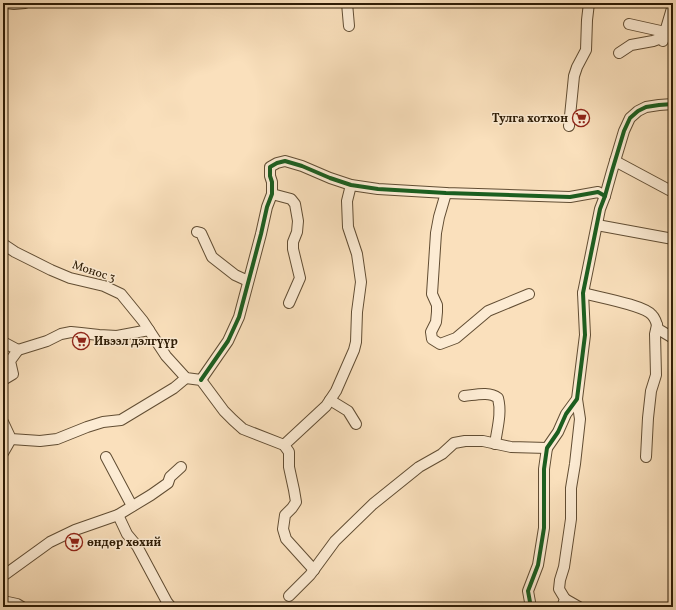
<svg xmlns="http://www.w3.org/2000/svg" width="676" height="610" viewBox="0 0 676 610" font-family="Vollkorn,serif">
  <rect width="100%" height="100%" fill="#fae0bc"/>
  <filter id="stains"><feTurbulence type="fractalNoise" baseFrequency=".005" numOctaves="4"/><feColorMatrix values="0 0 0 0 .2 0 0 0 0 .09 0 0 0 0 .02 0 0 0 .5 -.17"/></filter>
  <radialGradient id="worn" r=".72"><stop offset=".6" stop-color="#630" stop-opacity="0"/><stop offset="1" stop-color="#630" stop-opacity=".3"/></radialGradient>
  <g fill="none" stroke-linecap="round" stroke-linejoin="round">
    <g stroke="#614d33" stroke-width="12">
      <g id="minor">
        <path d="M6,3L14,4L25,3"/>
        <path d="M347,3L349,26"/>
        <path d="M629,24L665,32"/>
        <path d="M663,41L665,32L673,5"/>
        <path d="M619,53L631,45L653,41L664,37"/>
        <path d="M569,126L574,76L577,67L586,50L587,20L589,3"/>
        <path d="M615,161L671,191"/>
        <path d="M446,193L439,217L436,233L432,294L437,305V312L436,322L431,332L432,339L440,344L456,338L488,311L529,294"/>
        <path d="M272,194L291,199L295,204L298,221L297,232L293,242V249L300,278L289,303"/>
        <path d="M597,225L673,239"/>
        <path d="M197,232L201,233L212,257L235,275L248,281"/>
        <path d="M3,244L15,252L51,270L70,278L104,286L121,294L143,321L166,356L186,378L201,380L224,411L233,420L243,429L284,445L289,452V467L294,490L296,502L292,508L285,515L283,529L286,539L314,570"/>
        <path d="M583,293C597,297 644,305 652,315C655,318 657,324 658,329L673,338"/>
        <path d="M3,342L18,350L10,361L13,374L3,380"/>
        <path d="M18,350L47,341L61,334L71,332L81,333L99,335L117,336L149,330"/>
        <path d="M201,380L228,341L239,317L261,234L267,207L272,194V182L270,176V167L277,163L285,161L302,166L330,178L351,185L378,189L446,193L570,197L598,192L605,196"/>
        <path d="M464,396C475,395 489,391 498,398C502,413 497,429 495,444"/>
        <path d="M330,400L348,411L356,424"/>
        <path d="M3,422L11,439L40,441L57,439L87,427L103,422L121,420L174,388L186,378"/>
        <path d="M284,445L326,406L336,391L354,350L356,342L357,312L361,282L357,254L348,227L347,201L351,185"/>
        <path d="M3,453L11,439"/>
        <path d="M106,457L132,506"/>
        <path d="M646,457L648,418L651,391L656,375L655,334L657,325"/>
        <path d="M118,515L127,534L137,546L167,602L171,607"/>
        <path d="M3,576L50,542L75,530L118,515L151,495L168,483L170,477L181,467"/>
        <path d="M289,596L310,575L335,541L373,504L419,467L442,454L454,443L465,441H483L511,447L547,448"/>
        <path d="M565,599L579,607"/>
        <path d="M3,601L17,604L22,607"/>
        <path d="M529,607L530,602L528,591L538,565L544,528V469L547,448L558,432L566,414L577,399L585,335L583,293L600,209L605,196L612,171L624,131L630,118L638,111L646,107L659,105L673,104"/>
        <path d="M562,607L565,599L559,589L560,580L564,567L571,519V488L575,464L580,419L577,399"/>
      </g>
    </g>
    <use href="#minor" stroke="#fcebd3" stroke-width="10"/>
    <g stroke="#fcebd3" stroke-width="6">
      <g id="cycleway">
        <path d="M201,380L228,341L239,317L261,234L267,207L272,194V182L270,176V167L277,163L285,161L302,166L330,178L351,185L378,189L446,193L570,197L598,192L605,196"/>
        <path d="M529,607L530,602L528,591L538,565L544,528V469L547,448L558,432L566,414L577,399L585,335L583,293L600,209L605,196L612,171L624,131L630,118L638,111L646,107L659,105L673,104"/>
      </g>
    </g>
    <use href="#cycleway" stroke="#1b5e20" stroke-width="4"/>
  </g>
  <defs>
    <g id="supermarket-ring" transform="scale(0.9)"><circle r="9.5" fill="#fcebd3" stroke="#8f2418" stroke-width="1.5"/><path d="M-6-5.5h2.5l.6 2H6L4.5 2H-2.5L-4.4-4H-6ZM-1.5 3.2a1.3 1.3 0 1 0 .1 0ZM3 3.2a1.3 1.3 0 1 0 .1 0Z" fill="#8f2418"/></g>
  </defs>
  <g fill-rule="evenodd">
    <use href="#supermarket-ring" x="581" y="118"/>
    <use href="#supermarket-ring" x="81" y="341"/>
    <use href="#supermarket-ring" x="74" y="542"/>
  </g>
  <g text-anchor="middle" stroke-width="3" stroke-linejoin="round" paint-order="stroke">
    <g font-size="12" font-weight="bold" fill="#2e1c05" stroke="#fcebd3" text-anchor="start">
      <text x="568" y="122" text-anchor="end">Тулга хотхон</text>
      <text x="94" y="345">Ивээл дэлгүүр</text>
      <text x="87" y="546">өндөр хөхий</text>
    </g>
    <g font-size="12" fill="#2e1c05" stroke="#fcebd3">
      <text transform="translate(94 271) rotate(18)" y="4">Монос 3</text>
    </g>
  </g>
  <rect width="676" height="610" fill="none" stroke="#fae0bc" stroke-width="16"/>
  <rect x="4" y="4" width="668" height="602" fill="none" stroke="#2e1c05" stroke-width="2"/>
  <rect x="8" y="8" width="660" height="594" fill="none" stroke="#2e1c05"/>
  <rect width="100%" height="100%" filter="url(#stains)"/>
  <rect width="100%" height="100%" fill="url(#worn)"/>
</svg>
